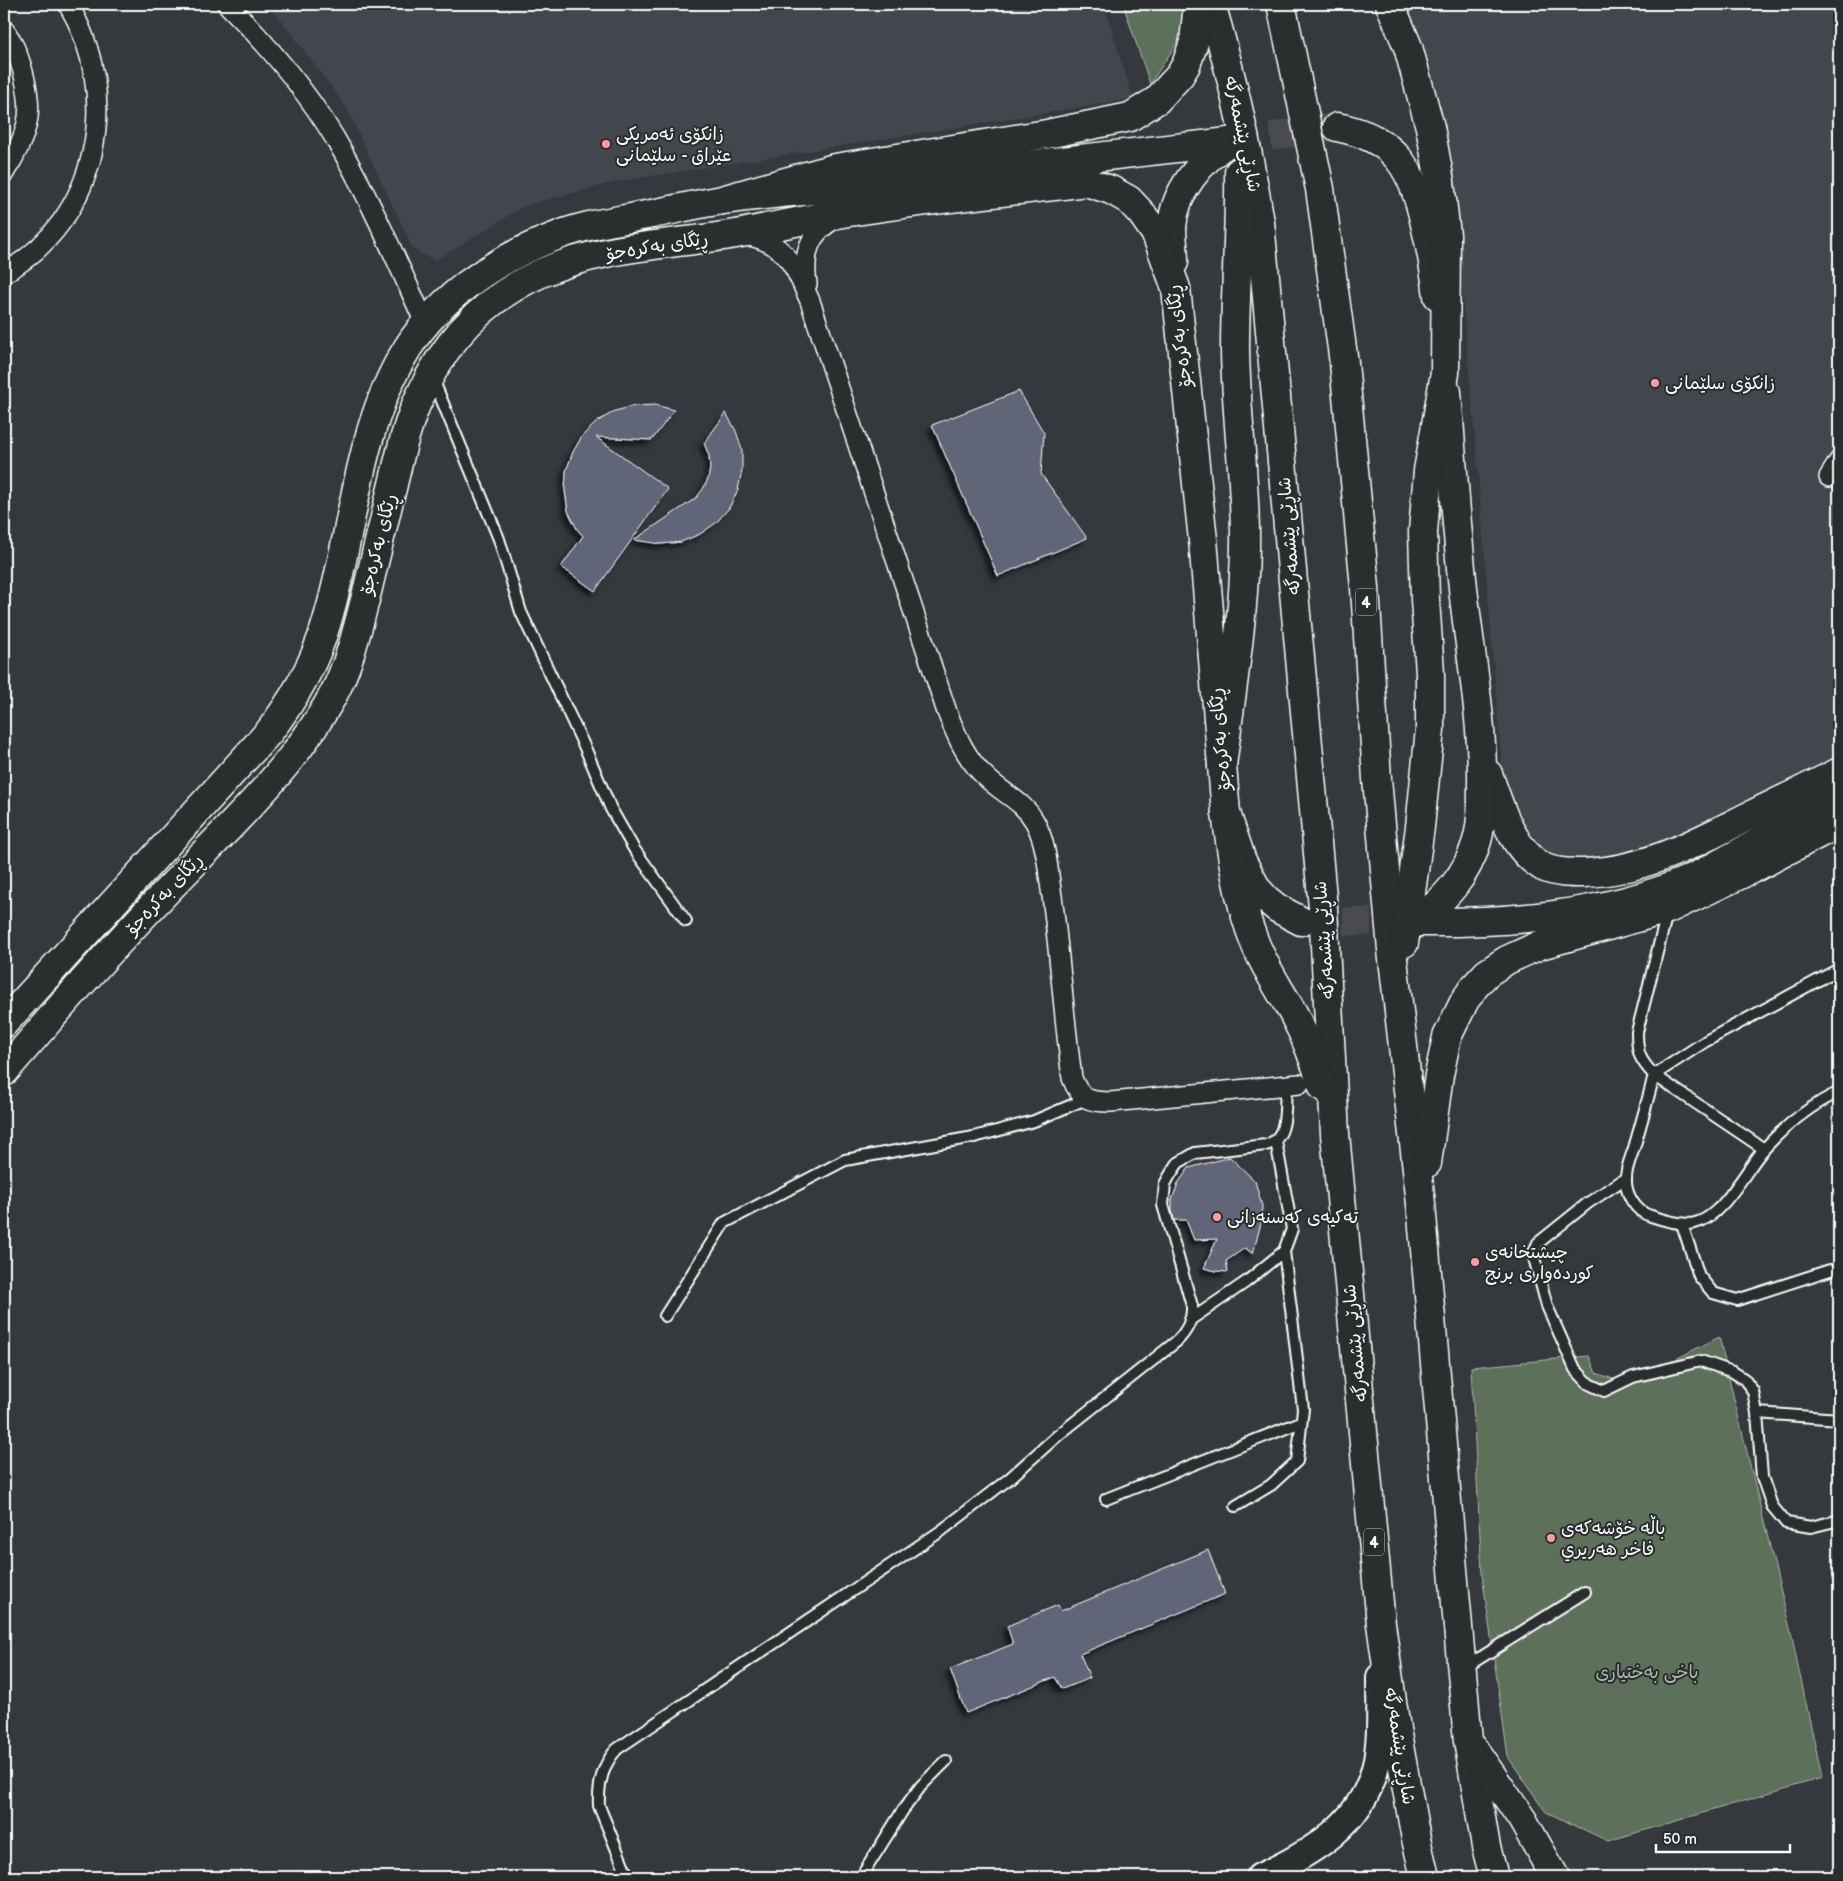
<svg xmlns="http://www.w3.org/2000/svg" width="1843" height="1881" viewBox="0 0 1843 1881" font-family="'Balsamiq Sans','Playpen Sans Arabic',sans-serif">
  <defs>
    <filter id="shadow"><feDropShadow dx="-4.5" dy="4.5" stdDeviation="2.5" flood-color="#0009"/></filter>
  </defs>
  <rect width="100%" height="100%" fill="#35383d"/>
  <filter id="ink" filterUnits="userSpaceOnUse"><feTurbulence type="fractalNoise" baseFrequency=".02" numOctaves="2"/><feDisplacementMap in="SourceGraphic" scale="10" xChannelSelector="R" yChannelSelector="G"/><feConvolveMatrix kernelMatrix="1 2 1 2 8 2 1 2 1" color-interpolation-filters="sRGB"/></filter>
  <g filter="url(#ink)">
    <g fill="#42464e">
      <path d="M266,4H1104L1133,99L615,182L524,206L435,261L413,249L346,107L282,21Z"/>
      <path d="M1407,4H1839V756L1688,834L1626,857L1561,861L1546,853L1534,842L1518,818L1508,794L1502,767L1475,436L1454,207L1432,89Z"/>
    </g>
    <g fill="#5b705a" stroke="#adb8ac">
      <path d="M1123,4H1183L1188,26L1150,84Z"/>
      <path d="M1719,1337L1791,1633L1822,1778L1608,1841L1546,1812L1508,1757L1482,1574L1471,1367L1589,1356L1596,1373L1627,1384Z"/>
    </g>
    <g fill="#616577" stroke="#fff" filter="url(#shadow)">
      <path d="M1019,391L1044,433L1041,474L1087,538L998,576L932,425Z"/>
      <path d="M655,405L674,410L652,440L596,437L668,489L595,591L561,567L583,536L577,529L568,511L565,491L566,471L573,452L582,436L598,421L615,411L634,406Z"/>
      <path d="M726,413L736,431L742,450V470L738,490L729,508L716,523L700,534L681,542L661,544L634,540L696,498L703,489L708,479L710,468L709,456L704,443Z"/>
      <path d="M1230,1157L1255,1181L1262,1206L1261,1223L1253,1254L1245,1248L1226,1261L1228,1272L1216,1271L1204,1268L1217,1239L1194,1240L1186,1220H1174L1172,1211V1200L1178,1183L1189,1168Z"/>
      <path d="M1208,1550L1225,1594L1080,1654L1090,1678L1062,1689L1055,1677L966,1713L950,1669L1013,1644L1007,1626L1058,1605L1061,1611Z"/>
    </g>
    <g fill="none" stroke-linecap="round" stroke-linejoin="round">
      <g stroke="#494c50" stroke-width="28" stroke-dasharray="28 14" stroke-linecap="butt">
        <path d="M1229,142L1337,127"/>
        <path d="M1301,921L1412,922"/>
      </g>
      <g stroke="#fff" stroke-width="14">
        <g id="lane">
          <path d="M433,379L499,539L521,612L586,750L611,809L634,849L686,921"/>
          <path d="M1667,913L1637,1032C1637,1054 1640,1060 1654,1075L1764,1149"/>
          <path d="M1839,969L1706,1041L1654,1075C1648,1099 1641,1124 1634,1148C1631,1157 1626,1168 1626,1178C1625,1193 1635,1212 1651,1216C1663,1220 1682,1226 1695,1223C1723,1217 1746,1169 1764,1149C1785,1126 1811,1105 1839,1092"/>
          <path d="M1626,1178L1588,1203L1538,1243L1533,1254L1547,1306L1575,1369L1589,1384L1604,1391L1633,1377L1701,1361L1733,1372L1744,1379L1753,1391L1757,1413L1762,1477L1772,1506L1786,1523L1811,1527L1839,1520"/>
          <path d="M1682,1224L1699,1276L1713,1293L1737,1300L1830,1270"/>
          <path d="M665,1316L724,1223L845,1160L974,1137L1034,1121L1086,1099"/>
          <path d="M1190,1320L1246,1282L1284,1251L1292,1229L1276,1141"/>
          <path d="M1757,1413L1839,1419"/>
          <path d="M1106,1499L1301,1422"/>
          <path d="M1236,1506L1271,1485L1297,1461L1303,1409L1284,1251"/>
          <path d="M1464,1668L1585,1592"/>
          <path d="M628,1877L599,1806C598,1786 602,1765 617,1749L941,1531L1010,1478L1057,1436L1177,1341C1187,1331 1193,1320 1192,1306L1163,1205L1165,1184L1170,1175L1178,1163L1195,1153L1266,1145C1290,1139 1284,1104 1286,1085"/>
          <path d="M861,1877L903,1810L921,1786L946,1761"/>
        </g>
      </g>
      <g stroke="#fff" stroke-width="22">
        <g id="street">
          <path d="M227,4C272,49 313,98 344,154C374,208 399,266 425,323"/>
          <path d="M4,30C20,50 33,98 27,123C23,141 14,158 4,173"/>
          <path d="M744,235C786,241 794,266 810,301L947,712C957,737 967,761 988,779C1004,794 1024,802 1035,822C1047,844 1048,872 1052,896C1060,957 1064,1018 1072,1078C1080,1100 1090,1102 1111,1102L1299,1084"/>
          <path d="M4,273C100,219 122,95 68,4"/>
          <path d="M807,284C803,254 808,232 837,218"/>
          <path d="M1829,477L1839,461"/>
        </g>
      </g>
      <g stroke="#fff" stroke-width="30">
        <path id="secondary" d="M1260,1877C1310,1854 1363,1824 1376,1765C1382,1736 1380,1706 1380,1677"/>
      </g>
      <g stroke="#fff" stroke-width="31">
        <g id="primary">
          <path d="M1337,127C1396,138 1413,169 1425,224C1431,248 1435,272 1438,296"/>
          <path d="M1174,262C1174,251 1172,239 1172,227C1174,192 1201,160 1229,142"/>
          <path d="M1488,774C1500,806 1511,849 1543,867C1555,873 1571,873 1584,873C1644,871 1695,843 1747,817C1778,802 1809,787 1839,772"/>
          <path d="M1417,922C1445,898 1466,878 1477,841C1482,823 1482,803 1482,785C1483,719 1470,654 1463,588C1456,523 1452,457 1447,392"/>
          <path d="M1417,922C1509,923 1603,916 1688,880C1702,874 1715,866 1728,859C1765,839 1802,818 1839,801"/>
          <path d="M4,1023L269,732C291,703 310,672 322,637C352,548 354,442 401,359C433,301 493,260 554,237C582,225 611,222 641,216C669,211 696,204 723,200C759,195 796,192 832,188C964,172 1097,157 1229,142"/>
          <path d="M4,1072C56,1012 108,952 163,895C222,833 290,773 332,697C349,666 357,630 366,596C375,558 384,521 393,484C400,455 407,423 420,396C445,340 484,299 541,273C602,246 671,245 736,234C773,227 811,218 849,212C922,200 996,193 1070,184L1086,182L1111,190L1129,200L1142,214L1156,234L1176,288L1203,540L1226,813L1242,861L1257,889L1266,899L1277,908L1301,921"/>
        </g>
      </g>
      <g stroke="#fff" stroke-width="31">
        <g id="highway">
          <path d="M1211,4C1232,75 1248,148 1260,222L1323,908L1335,1134L1381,1624L1396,1729L1416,1839L1425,1877"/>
          <path d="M1281,4L1320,189L1344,363L1365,588L1377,779L1392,950L1421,1204L1468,1741L1486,1847L1494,1877"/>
          <path d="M1390,4L1408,47L1430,127L1440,182L1446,235L1445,373L1428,471L1423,532L1425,599L1430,673V729L1420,827L1404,943"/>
          <path d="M722,200L835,168L1047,134L1130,117L1157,100L1180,75L1186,65L1194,42L1198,4"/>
          <path d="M1222,766C1231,694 1244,621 1245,547C1246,482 1236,416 1235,350C1235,291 1240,231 1239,172"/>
          <path d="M1226,813C1232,857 1238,901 1255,943C1265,968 1280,990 1293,1013C1306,1037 1315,1061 1323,1087"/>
          <path d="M1427,1163L1439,1075L1447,1037L1465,1000L1475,986L1487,973L1507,960L1540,945L1668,909L1756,867L1839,823"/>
          <path d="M1473,1748L1522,1819L1555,1877"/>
        </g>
      </g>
      <use href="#lane" stroke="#2a2d2e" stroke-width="10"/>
      <use href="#street" stroke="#2a2d2e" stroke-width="19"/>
      <use href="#secondary" stroke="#2a2d2e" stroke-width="26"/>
      <use href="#primary" stroke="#2a2d2e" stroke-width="28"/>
      <use href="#highway" stroke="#2a2d2e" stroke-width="28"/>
    </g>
  </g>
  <g fill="#ff9aa2" stroke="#2a2d2e" stroke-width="2">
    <circle cx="606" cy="144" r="5"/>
    <circle cx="1655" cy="383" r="5"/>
    <circle cx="1217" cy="1217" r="5"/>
    <circle cx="1475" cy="1262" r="5"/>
    <circle cx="1551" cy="1538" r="5"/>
  </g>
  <g text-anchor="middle" stroke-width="4" stroke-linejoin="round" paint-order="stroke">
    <g fill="#2a2d2e" stroke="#bfc0c0" stroke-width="1">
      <rect x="1356" y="588.5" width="20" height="27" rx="4"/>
      <rect x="1364" y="1528.5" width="20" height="27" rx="4"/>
    </g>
    <g font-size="16" font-weight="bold" fill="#fff">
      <text x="1366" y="608">4</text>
      <text x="1374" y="1548">4</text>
    </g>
    <g font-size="18" fill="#fff" stroke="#2a2d2e" text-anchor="start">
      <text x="616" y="140">زانکۆی ئەمریکی<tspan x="616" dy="21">عێراق - سلێمانی</tspan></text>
      <text x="1665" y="389">زانکۆی سلێمانی</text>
      <text x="1227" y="1223">تەکیەی کەسنەزانی</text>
      <text x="1485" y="1258">چيشتخانەی<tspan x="1485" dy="21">کوردەواری برنج</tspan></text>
      <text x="1561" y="1534">باڵە خۆشەکەی<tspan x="1561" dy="21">فاخر هەريري</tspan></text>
    </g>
    <g font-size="18" fill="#fff" stroke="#2a2d2e">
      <text transform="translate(1243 134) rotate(78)" y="6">شاڕێی پێشمەرگە</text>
      <text transform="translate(657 246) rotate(-9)" y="6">ڕێگای بەکرەجۆ</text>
      <text transform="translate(1179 336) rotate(-97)" y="6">ڕێگای بەکرەجۆ</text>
      <text transform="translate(1289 536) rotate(-95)" y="6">شاڕێی پێشمەرگە</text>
      <text transform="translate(378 544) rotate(-76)" y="6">ڕێگای بەکرەجۆ</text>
      <text transform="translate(1220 739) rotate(-95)" y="6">ڕێگای بەکرەجۆ</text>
      <text transform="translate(164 894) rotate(-47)" y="6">ڕێگای بەکرەجۆ</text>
      <text transform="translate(1324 940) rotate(-94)" y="6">شاڕێی پێشمەرگە</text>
      <text transform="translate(1355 1343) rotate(-96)" y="6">شاڕێی پێشمەرگە</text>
      <text transform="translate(1400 1746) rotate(81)" y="6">شاڕێی پێشمەرگە</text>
    </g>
    <g font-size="18" fill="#adb8ac" stroke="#2a2d2e">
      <text x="1647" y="1678">باخی بەختیاری</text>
    </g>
  </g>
  <rect width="1843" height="1881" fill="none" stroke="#2a2d2e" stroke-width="20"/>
  <rect x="10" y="10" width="1823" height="1861" fill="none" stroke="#fff" stroke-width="2" filter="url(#ink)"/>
  <path d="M1656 1844v8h134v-8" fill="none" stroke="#ffffff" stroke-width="2.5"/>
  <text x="1663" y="1844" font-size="15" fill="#ffffff" stroke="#2a2d2e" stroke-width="4" paint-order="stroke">50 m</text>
</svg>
